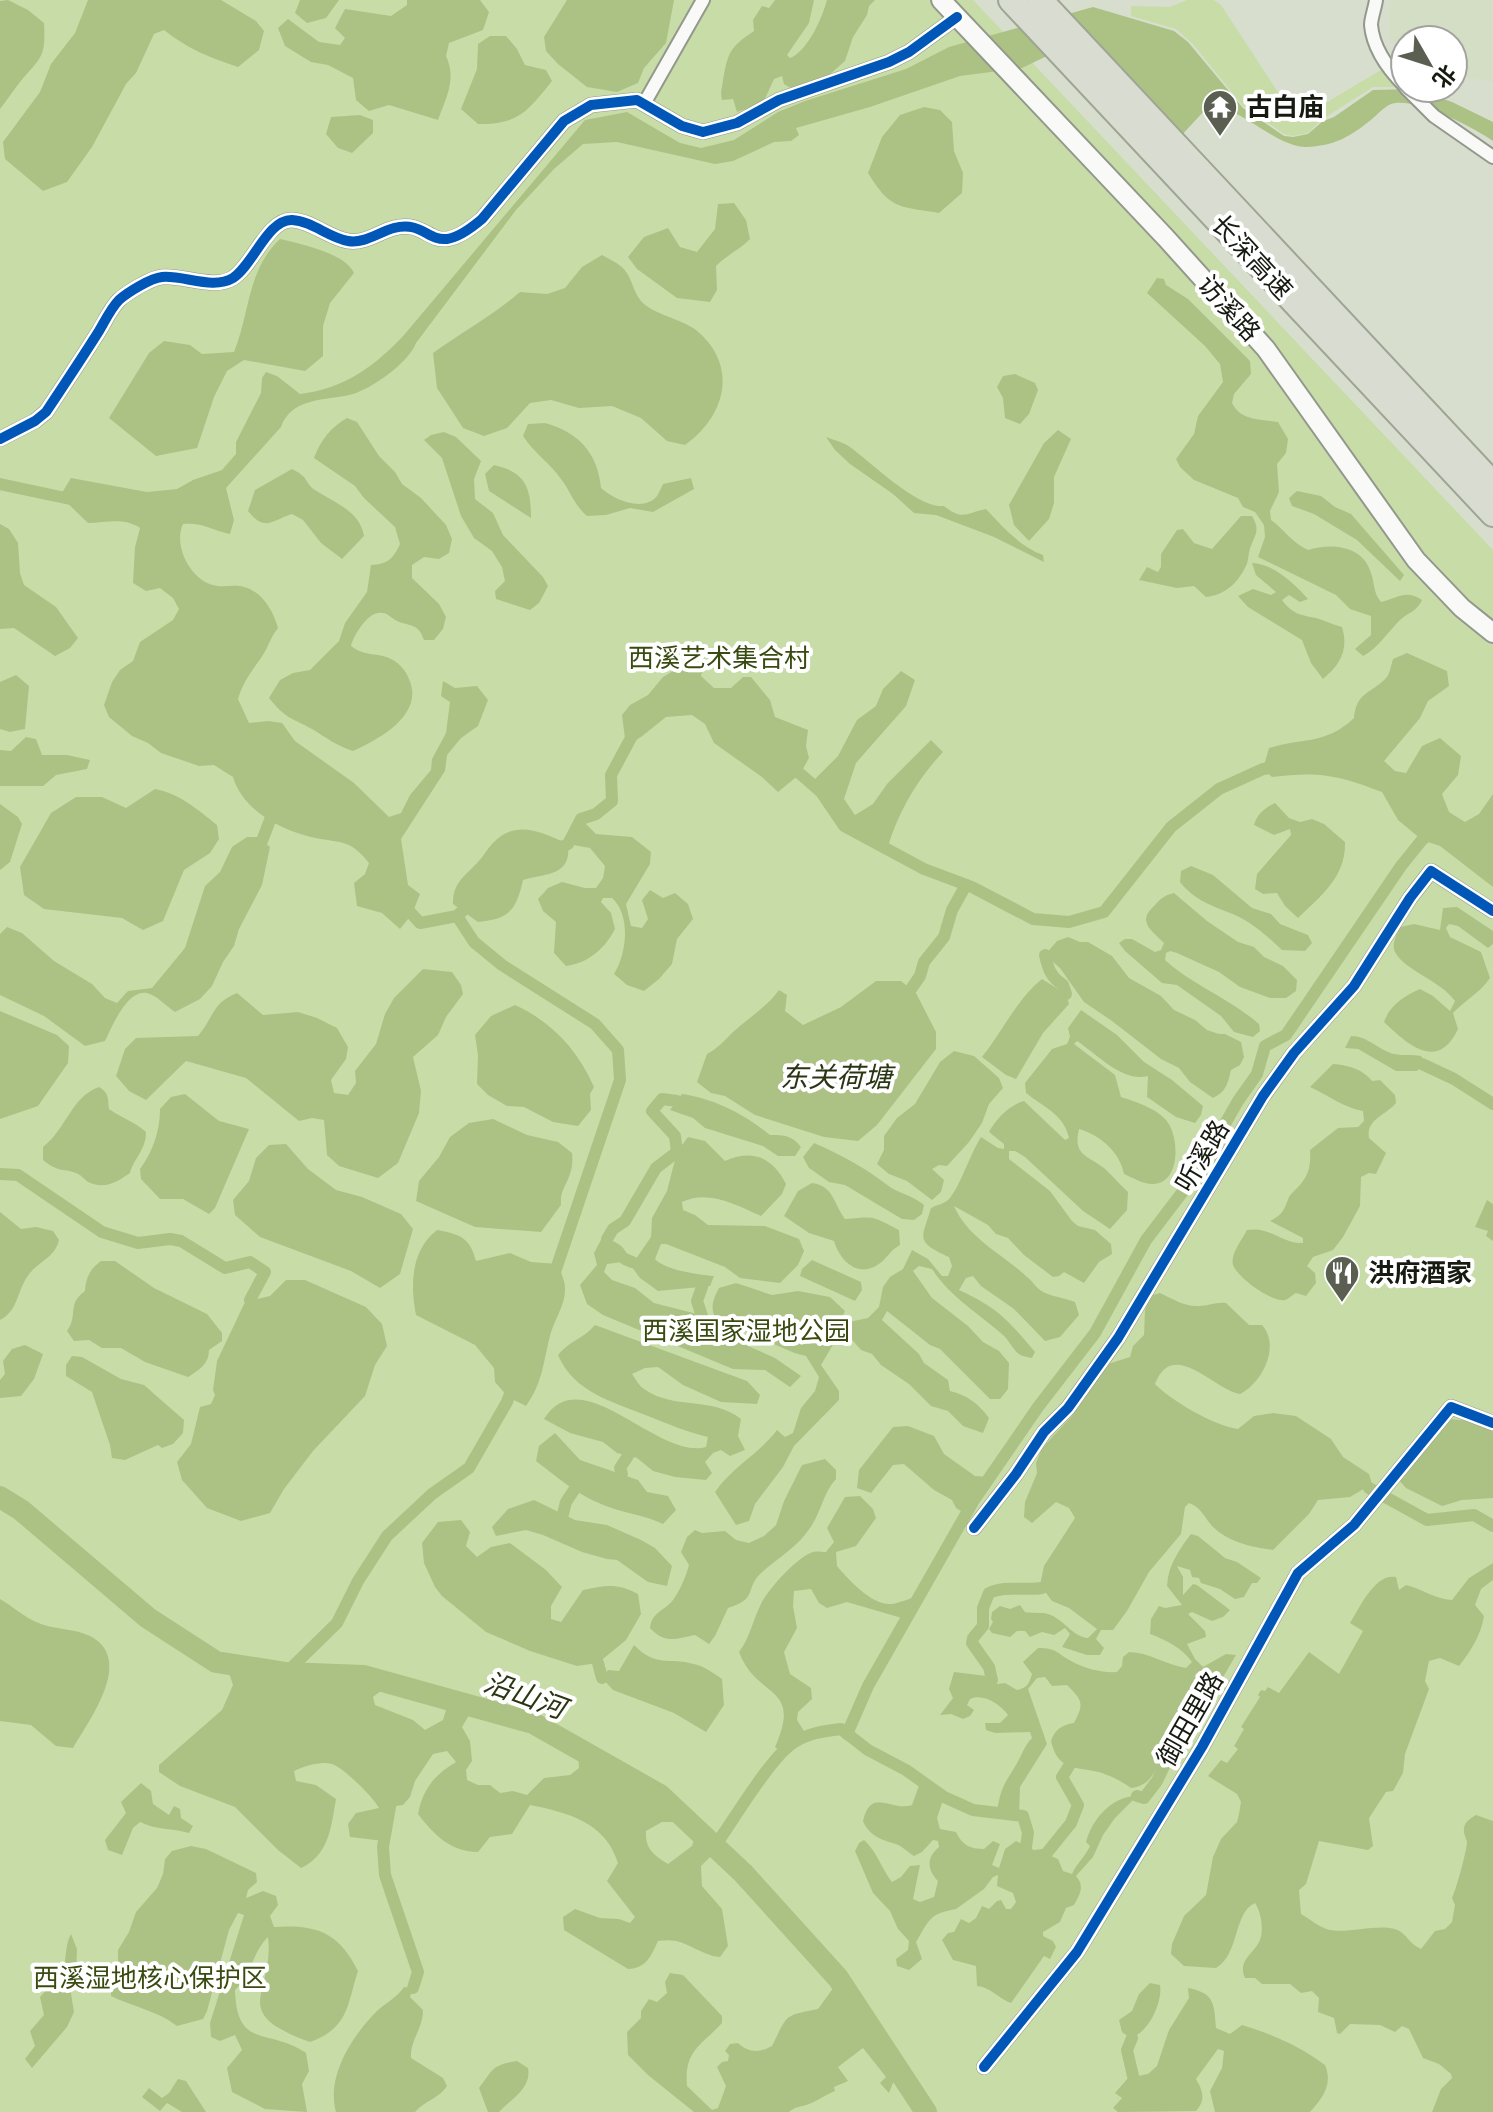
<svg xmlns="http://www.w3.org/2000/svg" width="1493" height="2112" viewBox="0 0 1493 2112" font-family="'Exo 2','Noto Sans SC',sans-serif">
  <rect width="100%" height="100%" fill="#d7dece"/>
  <path fill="#d3dec4" d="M1392,0H1493V82L1453,75V40H1405V52L1389,37V11Z"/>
  <g fill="#c8dca8">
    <path d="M0,0H973L1493,550V2112H0Z"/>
    <path d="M1187,0H1214L1221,5L1287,106L1302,117L1381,70L1398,87H1373L1321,120L1308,133L1293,136L1284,134L1242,105L1192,43L1176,29L1131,16V6L1170,7Z"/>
  </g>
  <g fill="#acc284">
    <path d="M8,0L28,10L44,23C46,58 41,57 20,82C13,91 7,100 0,109V1Z"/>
    <path d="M88,0H221L256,21L264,31L259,50L238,67C210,58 188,49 164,30L154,34L136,73L126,84L92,147L67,182L43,191L5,159L3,142L40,92L51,64L75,33Z"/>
    <path d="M300,0H339L326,18L307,23L295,13Z"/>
    <path d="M407,0H480L489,12L483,30L449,43L446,56C457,79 446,98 438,120L389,105L369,111L356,100L353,78L328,65L311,62L285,46L278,28L288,19L319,42L340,45L345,38L335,28L345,9L391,16L407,5Z"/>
    <path d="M567,0H674L666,43L644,68L638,83L617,92L587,87L558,64L546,51L544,37Z"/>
    <path d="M775,0H814L809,23L787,55L790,58C808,51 822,18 827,0H875L869,6L867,15L853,37L845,61L829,75L792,89L784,84L782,76L774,79L763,103L737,112L733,99L722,100C720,91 722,89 723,80C728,52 730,47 754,31L753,20L762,6L769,8Z"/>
    <path d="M1093,7L1174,31L1188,42L1243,108L1284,136L1293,137L1308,134L1323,121L1334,117L1373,90L1415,89L1452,102L1493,122V141C1473,127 1414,96 1391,104C1384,107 1378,114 1372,119C1350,137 1334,146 1306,147C1273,147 1234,98 1206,109L1178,139L1053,53L1022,68L960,76L870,107L796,128L799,135L791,141L774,142L733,161L715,164L617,142L583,144L554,169L516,210L416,343C409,362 373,388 353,394C328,401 292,396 281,427L226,488L234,520L230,534C211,530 202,522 183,524C173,545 190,579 213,585C222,588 234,584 244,587C263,592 273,611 278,628C270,638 268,648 261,658C251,672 243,682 238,699L249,723L268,721L282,723L295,741L354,783L389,817L401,813L410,795L431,770L432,759L446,733L450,702L441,696L443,681L455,688L477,686L488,700L478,726L461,738L447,755L445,771L401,839L408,885L420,894L412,914L400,929L382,913L357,906L354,883L365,874L369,863C350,839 341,843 315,838C282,831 243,811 233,777L214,765L199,766L161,753L148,743L132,736L109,717L104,705L112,682L120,670L133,661L140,642L173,620L179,609L173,598L160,588L146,591L133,583L135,547L140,528C123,517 107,523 88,523L60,496L71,478L147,492L177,489L193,480L222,470L236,454V442L261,393L262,378L266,372L277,376L300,394C344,389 375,366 404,335L585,120L627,112L680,143L701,148L734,140L778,112L805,101L906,69L949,47Z"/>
    <path d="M490,36H506L517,49L525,65L546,70L552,81C528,111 518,125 478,124L461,109L477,69L478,44Z"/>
    <path d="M924,107L940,110L952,122L954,151L963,173L962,193L939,213C898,206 891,210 868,173L882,137L900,115Z"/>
    <path d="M360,115L373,120V133L352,153L338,148L326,134L331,117Z"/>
    <path d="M734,203L746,220L750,239C739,250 727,255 716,266L717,290L710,302L677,298L637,269L628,257L644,237L668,228L680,247L697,252L715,229L718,204Z"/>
    <path d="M280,239C301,244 345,253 354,273L330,303L323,326V356L305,371L244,360L227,371L214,397L197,448L156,456L109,418L149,353L164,341L190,345L202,354L234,352C250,313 247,270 280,239Z"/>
    <path d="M602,255C609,259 618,263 623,268C632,277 633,292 641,301C652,314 682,319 696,330C739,365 726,416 685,445L667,441L641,418L612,406L579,408L551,400L530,403L507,428L484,436L463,428L437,388L433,353C462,332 493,315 520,292L547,294L565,288L582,267Z"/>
    <path d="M1157,278L1164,279L1166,285L1188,299L1250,361L1251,374L1234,394L1232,403C1241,421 1260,419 1278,422L1288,439L1286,453L1277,464L1279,492L1270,511L1271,520C1285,530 1292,543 1308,550C1331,543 1363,545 1371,573C1375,584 1373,593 1381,602C1398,598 1406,589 1422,600C1417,612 1408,612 1399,621C1388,632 1377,649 1363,656L1355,649L1371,635V616L1350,609L1336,595L1258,557L1265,537L1264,525L1255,512L1243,507L1238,498L1194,480L1180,467L1176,459L1194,434L1198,416L1223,382L1220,364L1205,346L1147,293Z"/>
    <path d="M1015,374L1035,383L1038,390L1029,414L1020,424L1005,418L1003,398L997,387L1003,376Z"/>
    <path d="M347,418L357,422L379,456L395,472L402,484L421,498L446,525L452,539L449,553L439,559L424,557L412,565V578L439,604L446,617L443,629L434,640H424C418,622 409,627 395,620C389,616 386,612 378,613C366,615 354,635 351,646C367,658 377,651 393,660C400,664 406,671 409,679C425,714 380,739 353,751C335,745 327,738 312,729C290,717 286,719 269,698L280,680L293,673L310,670L339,641L345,623L367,592L371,565C388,564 393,559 400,544L395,527L364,498L355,486L314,458C321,440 330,428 347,418Z"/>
    <path d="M545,423C578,432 598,453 601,488C613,499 643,513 657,496C659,493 661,488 663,484L691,478L694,489L653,512L630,508L606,515L587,516C574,505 571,492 561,479C550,463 534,453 523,436L528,424Z"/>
    <path d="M1058,430L1071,439L1054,477V503L1049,519L1029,541L1014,525L1009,505L1044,443Z"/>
    <path d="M444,432L456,437L481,461L474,479L475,499L493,513L503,535L543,577L548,586L539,603L530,610L496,599L495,591L505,581L502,567L492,551L474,538L461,516L442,458L424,440L431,435Z"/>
    <path d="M826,437C834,440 843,442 850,447C872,463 918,509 944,506C963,521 966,513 986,509C1003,527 1019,546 1043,555L1044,562L994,537L936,515L914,513L893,494L850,464L835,450Z"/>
    <path d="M494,465C525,472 531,487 531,518L489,491L485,474Z"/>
    <path d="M292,469C309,477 305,483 315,490C335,503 360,511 364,536L342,559L321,543L303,520L292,514C271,521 265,532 248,511L255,490Z"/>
    <path d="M1297,491L1321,496L1335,507L1351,514L1404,575L1400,581L1357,540L1314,514L1292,506L1289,498Z"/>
    <path d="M1241,516H1252C1260,530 1256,533 1251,546C1248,552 1249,560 1246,566C1237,584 1225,595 1206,597L1194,586L1177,588L1139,580L1147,567L1158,572L1161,567V554L1177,530L1183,529L1194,543L1212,549Z"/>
    <path d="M0,524L9,529L18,543L20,573L24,585L56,607L78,638L70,648L55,656L14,628L0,629Z"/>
    <path d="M1252,563C1274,564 1294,583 1308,599L1300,602L1289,595L1282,600C1292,614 1301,615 1316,618C1324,620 1333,625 1342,627C1349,650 1340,665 1323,679L1311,663L1302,640L1248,607L1238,596L1253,589L1271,595L1276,592L1256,575Z"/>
    <path d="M1407,653L1447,671L1449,686L1428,701L1420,718L1384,761L1395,771L1406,773L1422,746L1440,738L1461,756L1458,775L1442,794L1449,812L1465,822L1479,814L1493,794V887L1440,846L1422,840L1398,820L1382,792C1339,775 1318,771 1272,777L1263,769L1269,748C1306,737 1325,745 1354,718C1356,692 1372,693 1386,678C1390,674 1391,665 1393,659Z"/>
    <path d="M688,662L704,664L701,676L714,688H731L743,677H751L770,700L775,717L808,730L806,746L809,758L800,774L778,792L762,777L714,743L705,724L692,715L666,717L641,737L626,746L622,715L630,705L648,695L663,677Z"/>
    <path d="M901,671L915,680L906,706L856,763L844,799L855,815L873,804L887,784L931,740L943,752C916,781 899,811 887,849L844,826L821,792L811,783L838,756L857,720L876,706L883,689Z"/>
    <path d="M16,675L29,686L25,729L10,732L0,729V682Z"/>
    <path d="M26,737L36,739L42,755H67L90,760L87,769L56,775L43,786H0V750L11,751Z"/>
    <path d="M155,789C180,794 197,809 217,825L219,839L210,853L184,870L163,921L143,930L122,918L44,909L24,895L20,867L51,813L76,797H102L126,808Z"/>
    <path d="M1275,803L1289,818L1300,822L1312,819L1324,824L1345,842C1346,877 1321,896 1298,918L1285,906L1277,893L1263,894L1255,889L1257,874L1291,835L1290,829L1274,835L1254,825C1257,814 1265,808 1275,803Z"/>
    <path d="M0,804L18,817L22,824L10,862L0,870Z"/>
    <path d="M581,819L596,834L632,837L651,852L650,864L626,904L631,926L642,928L648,919L642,900L650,890L663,898L675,893L688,904L693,919L677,939L672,964L659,979L644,991L627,985L614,974C627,953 631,915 612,898H603L601,902L611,913L615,929C605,948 589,963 566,966L554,953L556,922L543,911L538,899L548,888L562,882L585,888H596L603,878L605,866L590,848L568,844C572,878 543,873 523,880C516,911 509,919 478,922L453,904C453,883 463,878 477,863C483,857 487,849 493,843C516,819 541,832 568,844Z"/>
    <path d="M247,837H258L270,847L262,885L239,929L234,946L223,962L212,986L200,999L175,1012C166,1006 156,995 147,993C127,989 112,1027 105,1041L85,1046L44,1016L0,995V934L7,927L22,933L54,961L92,984L105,998L117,1003L128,991L152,988L185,948L205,886L220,872L232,847Z"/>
    <path d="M1191,866L1213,875L1252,908L1271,914L1280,924L1308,935L1312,943L1305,951L1282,950C1268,937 1253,923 1235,915C1213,906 1195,901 1180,882L1181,871Z"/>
    <path d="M1174,893L1207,921L1238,942L1254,947L1264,957L1283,966L1297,980L1296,991L1286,998H1270L1240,987L1219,972L1177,953L1170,951L1166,953L1165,960C1191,984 1232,1000 1259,1024L1260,1031L1253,1037L1234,1032L1221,1016L1177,985L1162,983L1125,951L1119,943L1125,939H1132L1155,952L1161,950L1164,943C1152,931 1137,922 1153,907C1161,899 1162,896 1174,893Z"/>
    <path d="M1457,907L1493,931V944L1488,948L1458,926L1449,924L1446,928L1450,937L1481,952L1490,978C1480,993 1465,1000 1453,1013L1458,1029C1438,1072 1408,1045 1384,1022C1390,1005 1404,996 1420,989L1433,996L1450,1011L1455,1001C1440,980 1405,971 1395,952C1391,943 1397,935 1400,927L1414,924L1440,930L1443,908Z"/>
    <path d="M1068,937L1080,942H1088L1112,956L1129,978L1161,996L1174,1010L1195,1020L1207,1030L1219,1034H1225L1241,1042L1244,1057L1240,1065L1231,1070C1228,1083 1226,1092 1213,1098L1190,1082L1179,1068L1161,1059L1112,1021L1084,1002L1060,968L1045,955L1057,941Z"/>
    <path d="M423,969L452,972L461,985L463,994L446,1017L438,1035L413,1057L421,1091L419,1113L398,1163L378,1178L339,1166L327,1155L324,1120L312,1118L299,1121L246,1078L186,1061L146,1100L129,1091L116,1076L125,1049L136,1038L198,1036C214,1017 212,1003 237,993L263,1015L298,1012L317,1018L337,1028L348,1047L346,1059L331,1080L334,1093L348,1095L356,1083L355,1071L376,1044L385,1014L394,998Z"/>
    <path d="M1042,979L1066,994L1069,1004L1043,1033L1016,1079L1006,1075L982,1057C1002,1032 1017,999 1042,979Z"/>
    <path d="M876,981H901L916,993L936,1032V1049L877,1125L858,1141L824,1137L755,1115L725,1096L711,1093L697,1082L707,1054C718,1048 723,1042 732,1033C748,1018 766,1008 779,990L787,995L785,1011L803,1025L841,1007Z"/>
    <path d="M515,1005C552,1022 577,1049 594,1087L590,1094L591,1110L578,1126L553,1122L524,1107L507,1106L488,1095L477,1084L478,1055L475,1035L491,1016Z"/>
    <path d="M1081,1010L1117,1035L1144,1062L1172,1080L1203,1106L1201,1115L1195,1123L1176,1117L1147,1097L1148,1076C1123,1083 1097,1054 1077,1041L1074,1044L1115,1075L1121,1097C1137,1102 1162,1110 1170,1126C1179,1144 1179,1182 1154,1184C1145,1185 1133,1178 1124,1174C1120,1152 1100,1135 1079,1129C1073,1155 1086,1155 1104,1168C1112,1175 1120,1185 1128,1192L1127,1210L1110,1229L1083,1211L1025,1157L1015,1151H1009V1159L1050,1191L1072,1221L1078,1226L1095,1230L1111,1244L1112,1254L1099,1262L1084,1283L1064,1272L1059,1276L1053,1277L1024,1255L1008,1238L996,1234L988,1225L954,1206C968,1238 1001,1253 1026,1276C1033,1281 1036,1289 1045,1293C1054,1297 1065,1298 1075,1302L1079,1315L1060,1337L1045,1341L1014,1309L981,1286L973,1276L966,1278L959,1290C998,1308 1007,1319 1035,1352L1032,1358C1028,1357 1023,1357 1019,1354C1013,1350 1009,1340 1003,1335C978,1313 950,1297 932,1269L919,1266L913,1271L932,1298L968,1326L983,1342L999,1351L1009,1363L1008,1389L1000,1399H990L940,1349L930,1345L887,1311L882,1320L919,1354L924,1363L948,1380L950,1391C967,1395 979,1404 989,1418L983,1433L963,1426L948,1411L931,1406L909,1384L881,1365L872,1354L861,1350L847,1334L849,1322L868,1318L879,1307L883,1287L890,1277L903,1269L912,1250L928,1259L942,1276H948L952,1266L949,1257C914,1241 922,1239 931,1208C936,1205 944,1204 948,1200C959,1189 970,1154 981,1137L998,1148L1004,1149V1144L989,1132C996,1119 1009,1105 1024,1101L1065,1140L1069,1138C1064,1114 1043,1107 1026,1093L1025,1083L1052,1049L1067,1044L1070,1037L1068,1028Z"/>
    <path d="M0,1011L57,1035L69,1046L68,1063L38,1106L0,1119Z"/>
    <path d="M1351,1036C1368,1036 1378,1050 1394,1054C1403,1056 1412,1054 1421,1056L1425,1062L1417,1071H1396L1358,1049L1345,1048Z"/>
    <path d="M954,1051L974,1056L999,1078L1003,1088L989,1104L982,1123L969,1142L947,1166L939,1165L932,1169L944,1180L941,1192L932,1200L907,1181L889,1174L877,1164L884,1150V1136L897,1118L915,1104L940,1062Z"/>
    <path d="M1333,1064C1349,1065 1362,1069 1372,1081L1380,1080L1395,1095L1396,1103C1385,1116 1366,1119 1369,1138L1386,1153L1376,1174L1369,1173L1361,1177L1360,1206L1343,1237L1333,1250L1313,1257L1307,1266L1315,1273L1316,1283L1306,1296L1296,1293C1292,1295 1289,1299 1285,1300C1272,1303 1237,1277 1233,1265C1230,1254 1242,1240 1247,1230C1271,1226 1281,1244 1303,1243V1238L1270,1221C1284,1214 1284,1209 1289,1197C1291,1194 1296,1189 1298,1187C1309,1176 1311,1165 1310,1150L1338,1128L1358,1127L1364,1121L1363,1111C1344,1108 1328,1095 1310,1087Z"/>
    <path d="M99,1087C109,1093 108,1098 109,1109C121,1118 134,1121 146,1132C146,1150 134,1158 130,1173C117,1182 105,1190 88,1182C85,1180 82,1176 78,1174C63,1167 60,1174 43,1160V1147C67,1128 71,1097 99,1087Z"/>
    <path d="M185,1094L219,1121L249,1129L215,1208L209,1214L183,1199H160L141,1179L140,1169C153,1151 160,1131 160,1109L171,1097Z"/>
    <path d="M682,1094C713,1098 746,1115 770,1135C783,1135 792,1135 801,1147L795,1156H778L763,1146L705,1128L693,1118L670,1110Z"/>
    <path d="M493,1119L527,1135L558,1142L572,1153C575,1180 559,1185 561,1205L541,1232L475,1227L416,1201L419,1181L439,1157L450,1137L469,1123Z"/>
    <path d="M688,1137L705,1141L725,1161C752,1149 773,1157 786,1184L782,1194L761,1216C737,1205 707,1189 682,1202L683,1210L695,1215L708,1225L765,1226L799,1239L804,1251L798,1265L780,1283L740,1278L725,1267L666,1244H661L655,1259C665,1270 699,1275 714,1276L710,1286L658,1291L640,1278L631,1266L651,1237L652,1218L667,1191L677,1152Z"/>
    <path d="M814,1143C842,1155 867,1169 890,1187C901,1194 914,1196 924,1205L922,1214L914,1220L902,1219L845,1185L829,1182L809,1168L803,1157Z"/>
    <path d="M286,1144L308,1169L336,1190L362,1197L401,1214L413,1229L400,1274L380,1288L351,1271L260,1237L235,1215L233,1200L249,1181L256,1158L269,1145Z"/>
    <path d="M812,1183C834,1186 833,1203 845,1219C876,1216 872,1216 899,1230L900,1245C890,1250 885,1262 874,1267C854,1276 839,1258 834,1241L809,1233L784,1216L798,1191Z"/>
    <path d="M1487,1200L1493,1204V1241L1486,1236L1488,1231L1475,1227Z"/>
    <path d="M0,1212L21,1229L36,1227L53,1231L59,1240C55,1257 41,1260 30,1273C17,1288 19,1311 0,1320Z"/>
    <path d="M437,1230C459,1234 470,1237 476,1261L510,1253L531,1262L558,1264C560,1271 565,1280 565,1288C566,1304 554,1320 550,1336C543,1363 543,1382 526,1406L508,1397L495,1382L494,1368L475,1345L416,1315C410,1285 411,1250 437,1230Z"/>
    <path d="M602,1238C615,1241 623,1244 628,1256L623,1262L607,1264L604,1272L612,1280L635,1288L654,1303L697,1314L712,1330L775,1358L801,1376L790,1387L765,1370L733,1369L603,1315L587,1304L580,1285L597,1265L594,1253Z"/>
    <path d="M812,1260L861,1282L862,1290L855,1301L800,1276L802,1269Z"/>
    <path d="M101,1261H115L154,1288L207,1314L222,1333V1341L209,1350C209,1364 199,1370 188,1377L145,1362L121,1348H102L89,1340L74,1341L67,1331C79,1314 66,1305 85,1291C86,1277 90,1269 101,1261Z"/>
    <path d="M286,1280H305L366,1307L382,1324L387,1346L375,1365L365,1396L313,1451L284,1489L270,1513L241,1521L207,1508L182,1480L177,1462L191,1444L200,1407L211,1404L215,1395L213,1390L217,1361L245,1302L270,1296Z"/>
    <path d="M736,1283L772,1295L798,1291L830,1297L845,1311L836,1330L834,1343L821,1365L839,1391V1400L794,1446L783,1467L755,1504L749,1521L736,1525L715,1492C733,1466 759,1454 777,1430L785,1437L793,1433L801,1408L815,1391L819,1377L806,1356C788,1352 774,1344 758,1336C733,1325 698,1326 719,1288Z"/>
    <path d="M1160,1293C1173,1299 1185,1307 1199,1306C1208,1306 1216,1302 1226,1303L1249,1325H1262C1281,1346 1262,1383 1240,1394C1214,1390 1173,1337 1155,1384C1173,1402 1213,1425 1238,1429L1254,1416L1273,1413L1296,1416L1331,1439L1343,1457L1369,1474L1372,1484L1350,1497L1318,1500L1309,1514L1273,1550C1251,1547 1228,1542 1212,1526C1204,1517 1201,1507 1189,1503L1185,1507L1181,1534L1149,1572L1127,1611L1113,1630H1101L1096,1639L1104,1648L1100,1655H1087L1062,1647L1070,1634L1065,1628L1054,1635L1042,1632L1030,1637L1025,1631H1017L1010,1637L992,1633L989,1629L993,1622L991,1619L992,1612L1000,1606L1010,1609L1020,1605L1025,1612C1035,1614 1044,1611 1053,1616C1065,1622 1074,1637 1088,1638L1097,1629L1069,1608L1052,1601L1040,1585L1044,1566L1075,1518L1069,1508L1056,1502L1032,1523L1024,1517L1025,1502L1037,1473L1036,1463L1042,1448L1072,1416L1108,1364L1130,1357L1133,1346L1144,1335L1145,1310L1150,1296Z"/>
    <path d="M595,1325L747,1381L760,1395L757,1404L721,1402L683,1385L658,1367L645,1368L632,1374C635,1378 639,1386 644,1389C673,1410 712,1396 741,1419L738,1436L745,1450L730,1456L721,1450L713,1453L705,1462L712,1473L706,1480L675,1477L653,1471L637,1458L617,1453L603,1442L570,1433L544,1419C581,1358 657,1460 706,1447L708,1437C687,1432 668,1424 648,1416C614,1402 574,1393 558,1355C569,1341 583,1339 595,1325Z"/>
    <path d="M25,1345L43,1354L34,1379L21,1396L0,1398V1380L5,1374L3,1361L12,1349Z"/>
    <path d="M72,1356L82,1357L121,1379L144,1385L184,1420L183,1433L173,1444L162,1448L158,1445L125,1460L112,1458L110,1445L92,1392L66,1376V1365Z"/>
    <path d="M1449,1419L1471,1421L1493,1429V1498L1462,1500L1442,1506L1406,1488L1398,1479Z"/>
    <path d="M908,1426L934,1436L944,1454L975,1476L989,1477L966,1514L956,1508L952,1500L934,1490L904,1464L893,1465L871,1493L857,1488L859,1470L893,1427Z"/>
    <path d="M555,1433L580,1460L638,1480L647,1492L668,1496L676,1510L663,1524C643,1514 621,1513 601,1504C576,1494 557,1477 536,1461L539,1446Z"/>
    <path d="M825,1459L836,1470V1479C823,1493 821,1513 810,1528C797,1548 777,1558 760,1574C745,1589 758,1599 728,1608L715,1636L709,1644L695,1635C675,1639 665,1644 650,1628C652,1610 667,1611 675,1597C681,1588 686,1576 689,1565L681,1552L687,1537L695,1530L702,1533L725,1531L736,1540L749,1543L764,1536L776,1525L784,1501L802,1465Z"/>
    <path d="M860,1496L873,1509L876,1518L856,1546L836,1552L837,1566C849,1580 872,1606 892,1604C900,1603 910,1598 918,1596L905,1619L847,1602L827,1608L819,1603L811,1589L794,1591L793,1606L797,1628L784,1652L790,1674L811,1688L812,1699L798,1712L797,1720L807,1736L792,1743L783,1753L775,1747C803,1684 757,1700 739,1652C750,1637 752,1623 760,1606C766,1591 798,1556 813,1552C817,1551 822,1552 826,1552L834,1542L827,1528L845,1497Z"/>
    <path d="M534,1500L575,1520L607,1525L641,1540L655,1548L672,1566L667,1586L648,1582L617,1560L607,1559L582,1552L543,1535L526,1530L496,1536L492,1527L508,1509Z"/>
    <path d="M461,1520L470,1532L466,1546L477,1557L491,1547L510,1543L546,1570L562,1587L551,1606V1619L561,1622L583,1590C605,1585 618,1583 638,1594L641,1614L626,1640L598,1663L577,1666L530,1651L486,1632L442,1596L435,1587L424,1563L422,1543L438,1522Z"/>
    <path d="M1191,1534L1198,1536L1225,1558L1237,1562L1261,1578L1257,1583H1252L1244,1597L1235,1599L1220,1589L1201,1583L1199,1578L1192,1577L1190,1570L1177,1566L1183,1577V1595L1193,1584L1197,1585L1230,1610L1223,1617L1212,1621L1192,1612L1188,1614L1205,1631L1206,1637L1187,1644L1195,1659L1203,1667L1226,1654L1236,1655L1219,1684L1206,1677L1188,1705L1202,1715L1192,1738L1183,1749L1177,1747L1169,1752L1163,1767L1157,1768C1150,1780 1145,1786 1131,1788C1121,1781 1113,1777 1102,1773C1079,1766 1058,1773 1051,1741C1055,1729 1062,1725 1074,1723C1084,1704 1083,1701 1067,1685L1052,1686L1045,1677L1037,1678L1028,1689L1047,1744L1020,1787L1019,1815L997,1812C1000,1790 1004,1784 1016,1765C1022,1755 1024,1746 1032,1738L1030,1732L995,1733L986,1730L985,1723H1000L1008,1715C1000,1704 983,1693 970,1699L967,1705L974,1710L970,1716L963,1719L951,1714L940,1715L953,1698L949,1689L954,1672L987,1676L997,1684L1005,1683L1017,1690C1027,1688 1029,1684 1032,1674L1023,1662L1038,1648C1058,1648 1057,1654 1073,1662C1086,1669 1103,1673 1117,1672L1122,1666L1123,1657L1129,1652C1151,1653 1164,1664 1186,1668L1192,1662C1182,1648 1166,1640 1150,1634L1151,1619L1159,1606L1165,1608L1182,1605L1167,1586C1168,1566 1178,1551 1191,1534Z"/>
    <path d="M1493,1563V1580L1481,1589L1475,1605L1484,1616C1481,1635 1471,1651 1459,1666L1440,1658L1429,1661L1425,1681L1429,1689L1405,1754L1403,1773L1393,1791L1386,1792L1369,1818L1373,1846L1368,1850L1319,1841L1306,1884L1299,1890L1301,1914C1310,1919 1320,1928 1330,1930C1350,1934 1385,1921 1401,1932C1409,1938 1410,1944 1421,1949L1435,1931L1445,1929L1452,1922L1455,1905L1452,1898C1456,1891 1467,1849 1467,1842C1466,1837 1463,1833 1464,1829C1464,1822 1471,1818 1476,1815L1493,1821V2112H1432L1441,2089L1452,2078L1451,2074L1439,2064L1423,2058L1409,2029L1402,2026L1395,2032L1380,2025L1350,2024L1340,2034L1337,2033L1334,2018L1318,2012L1319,1998L1312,1991L1301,1993L1290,1984H1262L1255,1978H1245C1237,1960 1254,1954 1260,1940C1264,1929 1261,1912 1255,1903C1233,1913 1240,1954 1216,1968L1184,1966L1171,1954L1172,1944L1184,1916L1206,1895L1213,1857L1221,1839L1237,1822L1239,1814L1241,1802L1237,1794L1208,1776L1221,1760L1227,1763L1238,1749L1234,1746L1244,1729L1241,1727L1260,1697L1258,1695L1261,1690L1265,1691L1268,1687L1279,1693L1309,1652L1339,1674L1363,1631L1350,1623C1360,1607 1375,1573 1396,1577L1399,1590L1406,1585C1423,1589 1434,1599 1452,1600L1469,1578Z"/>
    <path d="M0,1599C12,1606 24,1617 36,1622C53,1630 74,1628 90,1636C135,1659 90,1719 73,1748L56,1746L31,1725L0,1721Z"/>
    <path d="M634,1645C657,1668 668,1657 694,1664C703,1666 714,1673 722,1679L724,1705L706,1732L674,1713L613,1690L602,1678L608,1670L619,1671Z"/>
    <path d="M226,1664L286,1673L364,1676L390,1684L373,1697L375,1705L413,1720L425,1730L443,1720L446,1710L436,1697L471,1712L462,1727L470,1741L472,1761L466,1770L467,1780L478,1785H490L500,1793L513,1791L527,1795L544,1778L570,1775L579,1768L578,1749C616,1770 652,1788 684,1818L678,1822H662L646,1831C645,1849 654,1855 668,1864L692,1846L697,1830L722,1853L710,1857L701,1866L702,1886L722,1909L728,1946L720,1957C695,1954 686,1936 658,1941C651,1956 647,1968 628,1969L564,1930L563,1917L575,1909L600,1918L619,1919L630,1923L635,1917L607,1881L618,1863C605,1822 569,1813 530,1805L512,1834L490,1837L478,1852C451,1852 434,1835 418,1814C423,1789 434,1775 456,1762L447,1751L433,1754L415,1781L410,1797L403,1805L390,1807L384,1841L350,1837L348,1824L356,1813L379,1808C373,1797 344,1768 332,1764C320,1761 305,1766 294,1771L296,1781L316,1785L336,1799C331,1828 329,1855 301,1868L278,1850L235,1807L180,1786L159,1772V1765L222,1710L233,1685Z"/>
    <path d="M921,1780L944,1797L937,1818L940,1829L956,1832C962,1845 970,1849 984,1849L993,1841L1000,1844L992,1865L999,1868L1005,1849L1016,1841L1034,1850L1042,1849L1046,1854L1058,1859L1063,1871L1072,1874C1076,1864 1085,1857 1090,1846L1086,1842C1092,1819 1112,1796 1137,1796L1115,1818L1103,1835L1093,1857L1076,1876C1085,1886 1080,1894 1074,1905L1066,1908L1060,1922L1043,1932V1936L1053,1941L1056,1947L1050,1959L1044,1956L1011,2003C998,1998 990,1987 977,1986L976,1966L953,1960L942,1940L948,1933L954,1932L961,1919L969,1923L976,1918L982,1906L989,1909L997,1901L1001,1900L1006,1909H1011L1016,1902L1013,1893L997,1886L998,1875L993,1877L984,1889L956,1909C929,1914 930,1919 916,1942L922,1959L909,1970L897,1966L896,1959L908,1950L909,1941L898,1929L890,1911L873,1893L855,1851L859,1843L864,1840C878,1853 881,1868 892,1882L901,1877L910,1866L920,1865L913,1899L920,1902L934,1897L938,1881C927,1869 926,1858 939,1847L938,1841L933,1840L922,1852L914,1856C909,1853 902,1846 896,1844C882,1840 869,1836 863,1821C871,1786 891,1812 912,1805Z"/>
    <path d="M141,1783L151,1791L153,1804L169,1815L174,1806L180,1809L181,1818L193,1826L189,1833C172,1828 156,1830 140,1822L133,1828L122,1855L108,1850L105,1840L126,1813L121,1802Z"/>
    <path d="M191,1846L206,1849L256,1873L257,1882L248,1890L246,1898L263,1891L276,1896L278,1905L270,1916L274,1927C316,1924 339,1932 358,1971C347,2005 349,2028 310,2042C226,2012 275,1994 268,1937C252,1953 252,1974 235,1990C237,2051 269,2027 306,2053L309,2071L302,2084L307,2112L265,2109L232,2092L227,2068L242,2050L235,2035L220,2041L211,2037L210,2023L244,1915L238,1913L229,1930L207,2011L203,2019L177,2026C156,2010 133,2007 111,1996V1983L118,1966V1950L129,1932L136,1912L157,1888L163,1874L165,1859L172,1851Z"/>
    <path d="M71,1934L77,1949L76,1975L70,1987L74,2012L67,2027L32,2068L25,2059L35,2046L30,2031L44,2015L40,1997C49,1987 59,1978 64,1965C67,1954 65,1945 71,1934Z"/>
    <path d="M670,1973L683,1975L722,2016V2023C701,2046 684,2050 687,2086L712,2110L718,2108L726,2086L717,2067L722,2062L728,2061L729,2055L725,2051L730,2044L738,2043C749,2053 759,2053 772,2046C788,2014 783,2016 818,2009L839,1980L898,2070L889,2093L880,2083L886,2077L863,2048L838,2067L848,2081L834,2087L835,2091C825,2095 819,2100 809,2104C801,2107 796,2106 789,2112H694L648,2075L628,2055L627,2032L641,2018V2011L649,1999L657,2002L667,1993L665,1982Z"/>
    <path d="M1150,1983L1160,1985C1163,2002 1148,2034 1130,2038L1122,2032L1119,2020L1132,2011L1139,1994Z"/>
    <path d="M404,1987L413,1988L410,1997L423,2010C423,2029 410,2040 411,2058L443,2078L447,2086C440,2098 424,2101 415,2112H336C326,2077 352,2036 376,2012C385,2003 397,1998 404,1987Z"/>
    <path d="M1188,1988C1216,1993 1214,2006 1216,2028L1230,2034L1242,2025C1272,2034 1300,2046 1325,2065C1333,2084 1323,2098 1310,2112H1215L1210,2091L1222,2068L1224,2051L1218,2049L1196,2079C1203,2091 1206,2100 1196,2111L1118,2112L1113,2108L1122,2098L1115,2093L1128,2078L1148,2074L1157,2066L1169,2030L1189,1998Z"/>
    <path d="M517,2061L528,2068C532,2088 511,2099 499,2112H488L479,2088C493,2070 491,2065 517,2061Z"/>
    <path d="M178,2079L186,2081L206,2112H182L167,2103L160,2111L142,2097L149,2088L162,2098L169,2093Z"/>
  </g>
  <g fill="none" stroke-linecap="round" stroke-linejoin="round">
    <g stroke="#acc284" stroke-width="12">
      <path d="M0,484L75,500"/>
      <path d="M790,765L821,792L844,826L924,869L972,887L1033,919L1069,922L1104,912L1171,827L1219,789L1263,769L1277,767"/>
      <path d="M262,841L270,820"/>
      <path d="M557,849L568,844L581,819L596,814L612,801L611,775L633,734"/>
      <path d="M401,902L420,923L457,916L471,903"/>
      <path d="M457,916L474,942L502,965L595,1024L618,1050L620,1080L553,1278"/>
      <path d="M1045,955C1048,969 1051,977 1063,985L1066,994"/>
      <path d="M911,989L920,976L924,962L944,937L952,910L966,885"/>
      <path d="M1422,1064L1454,1079L1493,1104"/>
      <path d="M0,1174L18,1175L102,1232L138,1243L170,1239L181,1241L225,1268L250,1262L265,1272L250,1300"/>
      <path d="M607,1239L613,1229L625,1221L656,1168L677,1152L675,1136L652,1111L662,1099L677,1101"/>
      <path d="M625,1259L632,1262"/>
      <path d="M702,1287L697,1301L704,1322"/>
      <path d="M622,1474L620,1468L628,1456"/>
      <path d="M1369,1488L1427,1520L1474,1515L1493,1526"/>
      <path d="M563,1514L566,1502L574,1490"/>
      <path d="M598,1663L602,1678"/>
      <path d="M286,1673L337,1623L358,1581L387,1536L432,1494L469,1468L507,1402L513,1385"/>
      <path d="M992,1680L989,1667L972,1643L973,1638L983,1626V1608L989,1593C1005,1585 1024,1591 1042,1588"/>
      <path d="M847,1734L868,1686L974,1500L1038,1407L1095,1333L1146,1240L1197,1173L1238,1101L1257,1074L1265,1046L1286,1035L1401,866L1422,840L1433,830"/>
      <path d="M1137,1796L1144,1798L1157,1781L1167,1760"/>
      <path d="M390,1807L383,1847L385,1875L418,1972L413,1988"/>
      <path d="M715,1846C733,1821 770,1758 793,1743C808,1733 824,1731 841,1729L868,1750L906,1770L944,1797L973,1810L1023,1816L1028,1833L1026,1847"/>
      <path d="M1046,1854L1071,1823L1078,1805L1062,1777L1069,1766"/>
      <path d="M1132,2038L1127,2050L1133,2076"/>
    </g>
    <path stroke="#acc284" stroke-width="22" d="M0,1497L21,1510L148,1618L216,1662L286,1673L364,1676L533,1723L660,1795L743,1873L838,1978L926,2112"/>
    <g stroke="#93988c" stroke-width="16">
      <g id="street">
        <path d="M1376,0C1375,8 1371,18 1371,25C1373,49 1389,70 1405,86"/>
        <path d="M1406,88L1434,116L1493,157"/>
        <path d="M645,102L703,0"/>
        <path d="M0,439L35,421L46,412C64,385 82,358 99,331C105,321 111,308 119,300C128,292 151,278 162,277C184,275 213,290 233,278C253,265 268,219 292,220C312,221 329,238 348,241C364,244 379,232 394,228C434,218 429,264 482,219L564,121L591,105L637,100L682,126L703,132L737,123L779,100L889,62L909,52L957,17"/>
        <path d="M974,1528L1016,1474L1044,1432L1068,1408L1118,1338L1263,1096L1294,1053L1354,986L1410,898L1431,871L1493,911"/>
        <path d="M984,2067L1077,1952L1202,1747L1298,1573L1354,1525L1451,1407L1493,1423"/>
      </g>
    </g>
    <g stroke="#93988c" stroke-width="22">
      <path id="secondary" d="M941,0L1166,238L1266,349L1416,560L1462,608L1493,633"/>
    </g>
    <g stroke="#9ea594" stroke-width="28">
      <g id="highway">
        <path d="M1011,0L1493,514"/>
        <path d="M1040,0L1493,484"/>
      </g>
    </g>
    <use href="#street" stroke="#f9faf8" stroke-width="12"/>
    <use href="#secondary" stroke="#f9faf8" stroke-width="18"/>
    <use href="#highway" stroke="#d9ddd1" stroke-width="24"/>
    <g stroke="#fff" stroke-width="15">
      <g id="cycleway">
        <path d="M0,439L35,421L46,412C64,385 82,358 99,331C105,321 111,308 119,300C128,292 151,278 162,277C184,275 213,290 233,278C253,265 268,219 292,220C312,221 329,238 348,241C364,244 379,232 394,228C434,218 429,264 482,219L564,121L591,105L637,100L682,126L703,132L737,123L779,100L889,62L909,52L957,17"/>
        <path d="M974,1528L1016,1474L1044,1432L1068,1408L1118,1338L1263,1096L1294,1053L1354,986L1410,898L1431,871L1493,911"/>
        <path d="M984,2067L1077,1952L1202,1747L1298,1573L1354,1525L1451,1407L1493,1423"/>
      </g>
    </g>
    <use href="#cycleway" stroke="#0057b8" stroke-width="10"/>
  </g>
  <defs>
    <g id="temple-pin" transform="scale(1.8)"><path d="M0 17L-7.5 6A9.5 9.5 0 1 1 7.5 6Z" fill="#5a5f52" stroke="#fff"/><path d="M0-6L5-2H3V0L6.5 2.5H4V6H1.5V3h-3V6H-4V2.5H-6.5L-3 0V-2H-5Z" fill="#fff"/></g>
    <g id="restaurant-pin" transform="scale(1.8)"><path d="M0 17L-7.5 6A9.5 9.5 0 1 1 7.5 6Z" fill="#5a5f52" stroke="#fff"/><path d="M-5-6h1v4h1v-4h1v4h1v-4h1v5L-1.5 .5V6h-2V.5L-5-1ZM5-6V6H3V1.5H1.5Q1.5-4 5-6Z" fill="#fff"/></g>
  </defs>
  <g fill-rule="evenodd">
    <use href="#temple-pin" x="1220" y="107"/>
    <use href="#restaurant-pin" x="1342" y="1273"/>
  </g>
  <g text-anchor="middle" stroke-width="8" stroke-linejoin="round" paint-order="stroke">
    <g font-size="26" font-weight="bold" fill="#161a10" stroke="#fff" text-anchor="start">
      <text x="1246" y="116">古白庙</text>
      <text x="1368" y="1282">洪府酒家</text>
    </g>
    <g font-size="26" fill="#161a10" stroke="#fff">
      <text transform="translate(1252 257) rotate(47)" y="9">长深高速</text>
      <text transform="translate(1229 308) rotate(48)" y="9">访溪路</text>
      <text transform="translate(1202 1156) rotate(-59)" y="9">听溪路</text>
      <text transform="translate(1190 1719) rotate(-60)" y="9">御田里路</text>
    </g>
    <g font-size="26" fill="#394b10" stroke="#fff">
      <text x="719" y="667">西溪艺术集合村</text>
      <text x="746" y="1340">西溪国家湿地公园</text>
      <text x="150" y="1987">西溪湿地核心保护区</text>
    </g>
    <g font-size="28" font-style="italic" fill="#2a3613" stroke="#fff">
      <text x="836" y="1087">东关荷塘</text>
      <text transform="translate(525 1695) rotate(20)" y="10">沿山河</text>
    </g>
  </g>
  <g transform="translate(1429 64) rotate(129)"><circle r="38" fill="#ffffff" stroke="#a2a39f" stroke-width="2"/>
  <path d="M0-6L14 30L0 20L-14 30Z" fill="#5a5f52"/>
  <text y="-12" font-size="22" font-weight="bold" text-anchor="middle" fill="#161a10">北</text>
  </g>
</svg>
